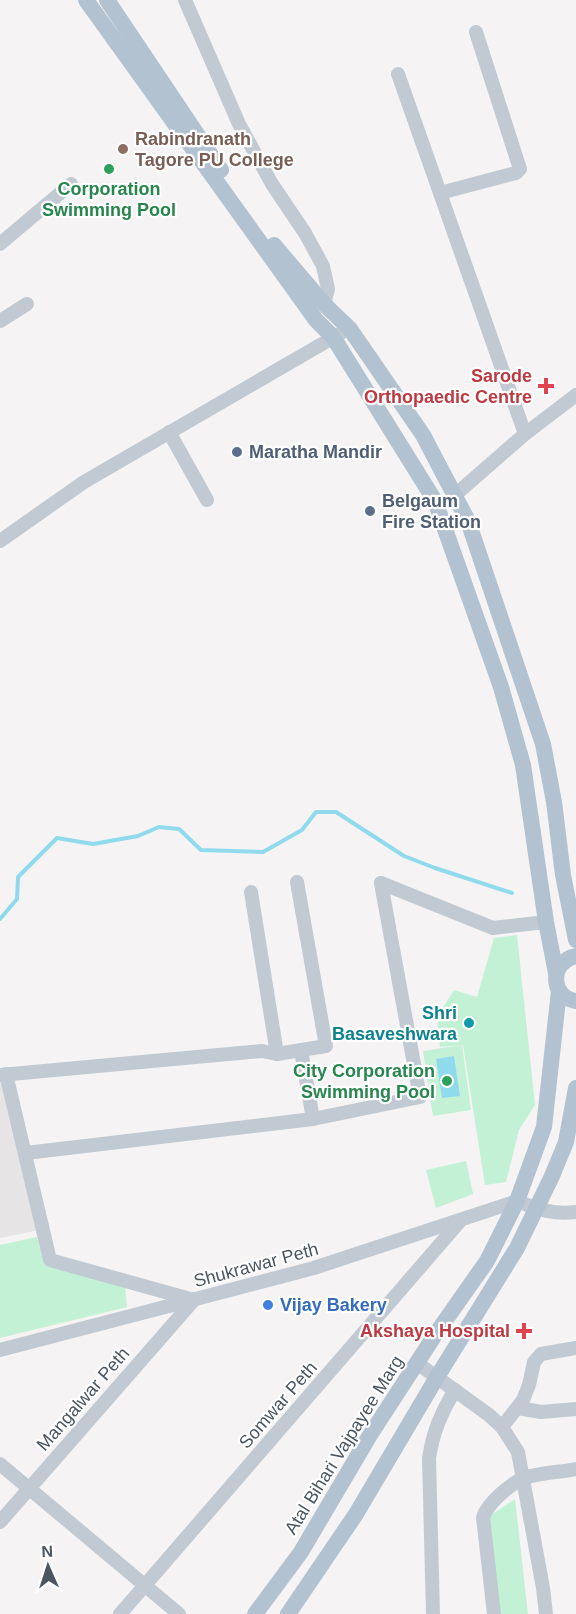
<svg xmlns="http://www.w3.org/2000/svg" width="576" height="1614" viewBox="0 0 576 1614" font-family="Helvetica,sans-serif">
  <rect width="100%" height="100%" fill="#f5f3f3"/>
  <path fill="#e6e4e5" d="M5,1079L40,1230L0,1238V1080Z"/>
  <g fill="#c3f1d5">
    <path d="M517,935L535,1105L519,1130L506,1182L485,1185L463,1045L440,1047L437,1017L454,990L477,997L494,938Z"/>
    <path d="M462,1045L471,1110L433,1116L423,1051Z"/>
    <path d="M466,1161L473,1194L436,1208L426,1170Z"/>
    <path d="M37,1237L44,1264L125,1286L127,1307L0,1338V1245Z"/>
    <path d="M515,1499L528,1614H496L488,1517Z"/>
  </g>
  <path fill="#90daee" d="M454,1056L460,1096L442,1098L436,1059Z"/>
  <g fill="none" stroke-linecap="round" stroke-linejoin="round">
    <path stroke="#90daee" stroke-width="4" d="M0,919L17,899L18,877L57,838L93,844L138,836L159,827L179,829L201,850L263,852L302,830L316,812H336L404,856L435,868L512,893"/>
    <g stroke="#c1cad2" stroke-width="14">
      <path d="M185,0L239,124L272,184L305,233L323,266L328,289L324,304"/>
      <path d="M398,74L525,434"/>
      <path d="M440,193L516,173L520,169L476,32"/>
      <path d="M0,244L71,184"/>
      <path d="M0,321L27,304"/>
      <path d="M169,432L207,500"/>
      <path d="M455,495L525,434L576,395"/>
      <path d="M0,541L84,482L341,333"/>
      <path d="M381,883L493,928L546,922"/>
      <path d="M251,892L277,1054"/>
      <path d="M301,1050L313,1119"/>
      <path d="M0,1075L262,1051L277,1054L326,1046L297,882"/>
      <path d="M26,1153L313,1119L420,1097L381,883"/>
      <path d="M0,1350L314,1268L517,1201C537,1209 554,1215 576,1212"/>
      <path d="M417,1363L489,1415L502,1427L518,1452L543,1588L546,1614"/>
      <path d="M518,1408L541,1412L576,1409"/>
      <path d="M502,1427L523,1400L529,1385L534,1362L541,1354L576,1348"/>
      <path d="M0,1464L179,1614"/>
      <path d="M0,1522L194,1300L50,1260L6,1074"/>
      <path d="M120,1614L461,1220"/>
      <path d="M433,1614L429,1458C433,1432 441,1413 455,1390"/>
      <path d="M494,1614L483,1517C488,1503 510,1484 524,1478C538,1473 561,1472 576,1469"/>
    </g>
    <g stroke="#b3c2d1" stroke-width="16">
      <path d="M86,0L316,320L333,337L435,501L501,687L523,765L546,922L556,973"/>
      <path d="M107,0L221,170"/>
      <path d="M274,245L324,304L350,329L423,435L468,521L543,744L554,802L563,875L576,940"/>
      <path d="M576,956C550,961 549,997 576,1001"/>
      <path d="M255,1614L301,1552L370,1435L435,1335L487,1261L517,1201L544,1127L559,991"/>
      <path d="M288,1614L356,1514L437,1377L517,1248L552,1176L566,1142L576,1088"/>
    </g>
  </g>
  <circle fill="#8d6e63" stroke="#fff" stroke-width="2" cx="123" cy="149" r="6"/>
  <g fill="#2e9e5b" stroke="#fff" stroke-width="2">
    <circle cx="109" cy="169" r="6"/>
    <circle cx="447" cy="1081" r="6"/>
  </g>
  <g fill="#e0444e" stroke="#fff" stroke-width="2">
    <path d="M543 377h6v6h6v6h-6v6h-6v-6h-6v-6h6z"/>
    <path d="M521 1322h6v6h6v6h-6v6h-6v-6h-6v-6h6z"/>
  </g>
  <g fill="#5c6f8a" stroke="#fff" stroke-width="2">
    <circle cx="237" cy="452" r="6"/>
    <circle cx="370" cy="511" r="6"/>
  </g>
  <circle fill="#0f9aa8" stroke="#fff" stroke-width="2" cx="469" cy="1023" r="6"/>
  <circle fill="#3f7fe0" stroke="#fff" stroke-width="2" cx="268" cy="1305" r="6"/>
  <g text-anchor="middle" stroke-width="4.5" stroke-linejoin="round" paint-order="stroke">
    <g font-size="18" font-weight="bold" fill="#785e54" stroke="#fff" text-anchor="start">
      <text x="135" y="145">Rabindranath<tspan x="135" dy="21">Tagore PU College</tspan></text>
    </g>
    <g font-size="18" font-weight="bold" fill="#27864d" stroke="#fff">
      <text x="109" y="195">Corporation<tspan x="109" dy="21">Swimming Pool</tspan></text>
      <text x="435" y="1077" text-anchor="end">City Corporation<tspan x="435" dy="21">Swimming Pool</tspan></text>
    </g>
    <g font-size="18" font-weight="bold" fill="#be3a42" stroke="#fff" text-anchor="end">
      <text x="532" y="382">Sarode<tspan x="532" dy="21">Orthopaedic Centre</tspan></text>
      <text x="510" y="1337">Akshaya Hospital</text>
    </g>
    <g font-size="18" font-weight="bold" fill="#4e5e75" stroke="#fff" text-anchor="start">
      <text x="249" y="458">Maratha Mandir</text>
      <text x="382" y="507">Belgaum<tspan x="382" dy="21">Fire Station</tspan></text>
    </g>
    <g font-size="18" font-weight="bold" fill="#0d838f" stroke="#fff" text-anchor="end">
      <text x="457" y="1019">Shri<tspan x="457" dy="21">Basaveshwara</tspan></text>
    </g>
    <g font-size="18" fill="#4a5661" stroke="#fff">
      <text transform="translate(256 1265) rotate(-15)" y="6">Shukrawar Peth</text>
      <text transform="translate(83 1399) rotate(-49)" y="6">Mangalwar Peth</text>
      <text transform="translate(278 1405) rotate(-49)" y="6">Somwar Peth</text>
      <text transform="translate(344 1445) rotate(-58)" y="6">Atal Bihari Vajpayee Marg</text>
    </g>
    <g font-size="18" font-weight="bold" fill="#366cbe" stroke="#fff" text-anchor="start">
      <text x="280" y="1311">Vijay Bakery</text>
    </g>
  </g>
  <g transform="translate(48 1566) rotate(357)" stroke="#ffffff" stroke-width="4.5" paint-order="stroke">
  <path d="M0-4.5L10 22L0 15L-10 22Z" fill="#4a5661"/>
  <text y="-9" font-size="16" font-weight="bold" text-anchor="middle" fill="#4a5661">N</text>
  </g>
</svg>
